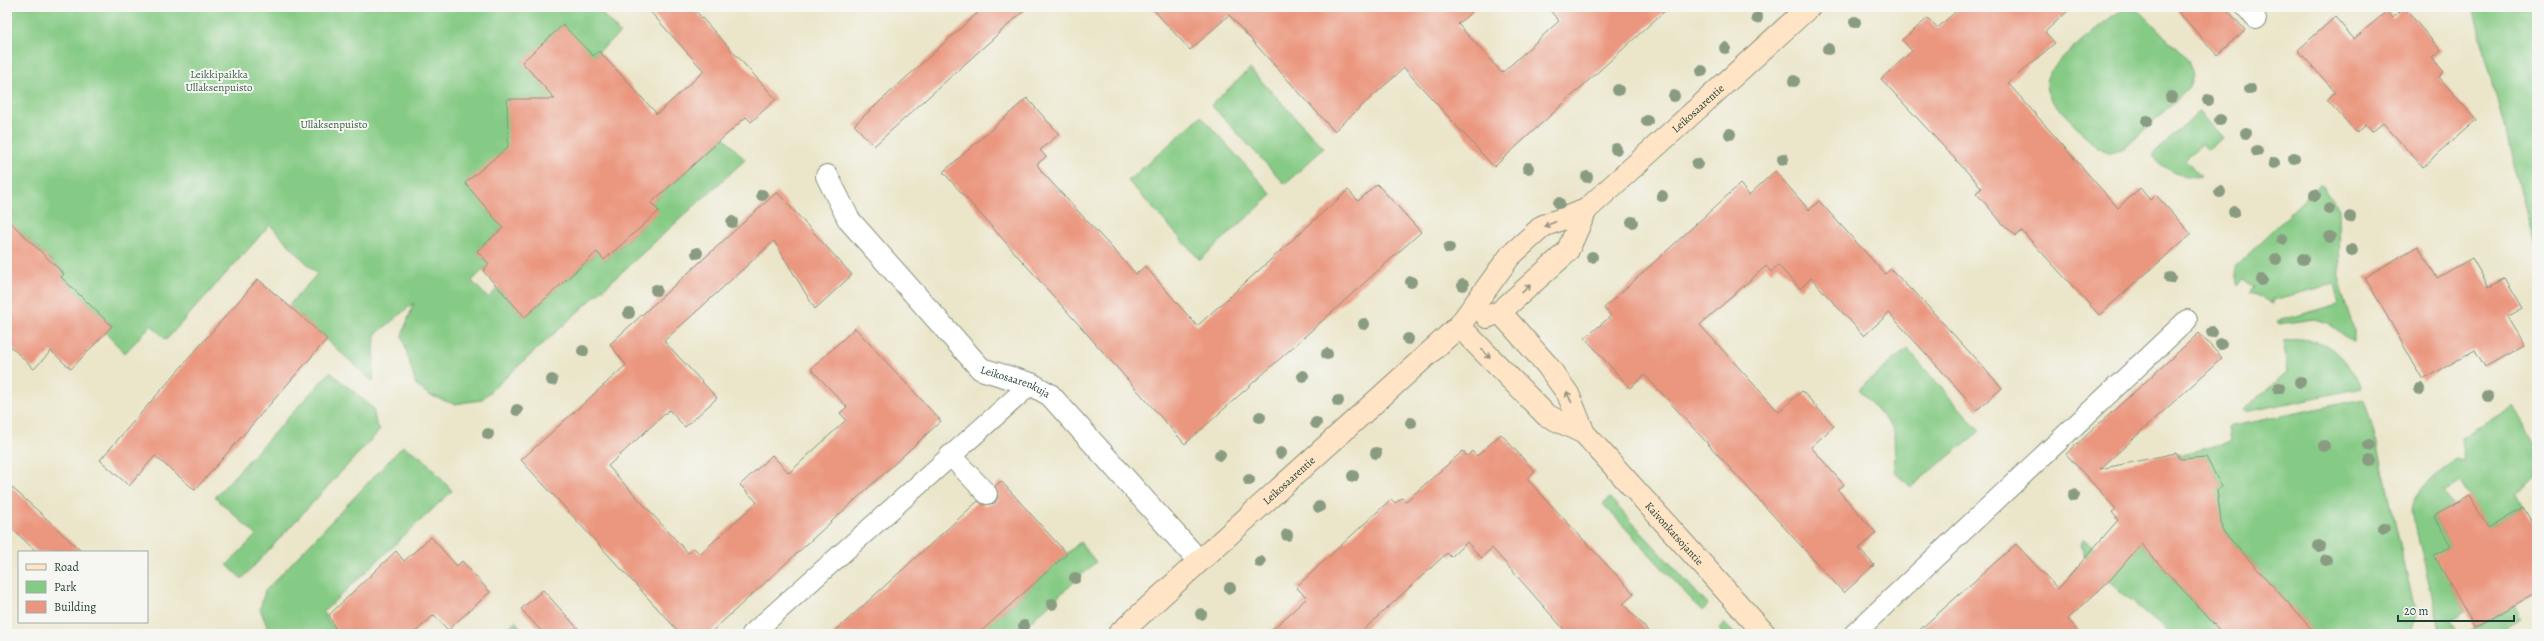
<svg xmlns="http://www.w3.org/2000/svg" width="2544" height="641" viewBox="0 0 2544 641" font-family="Alegreya,serif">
  <rect width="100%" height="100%" fill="#f6f6f2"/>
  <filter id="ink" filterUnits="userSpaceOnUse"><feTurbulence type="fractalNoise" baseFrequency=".025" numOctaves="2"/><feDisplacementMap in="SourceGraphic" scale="8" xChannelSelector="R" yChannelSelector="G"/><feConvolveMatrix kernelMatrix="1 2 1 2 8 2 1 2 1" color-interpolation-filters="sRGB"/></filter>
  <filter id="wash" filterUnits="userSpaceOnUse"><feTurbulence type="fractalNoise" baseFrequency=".012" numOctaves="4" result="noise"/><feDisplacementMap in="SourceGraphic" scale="16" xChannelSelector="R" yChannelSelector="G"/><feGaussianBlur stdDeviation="0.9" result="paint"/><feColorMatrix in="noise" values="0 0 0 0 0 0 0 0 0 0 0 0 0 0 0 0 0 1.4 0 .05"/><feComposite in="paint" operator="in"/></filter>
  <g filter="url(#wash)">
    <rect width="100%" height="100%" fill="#ebe6ca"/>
    <g fill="#86cb85" stroke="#52845c">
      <path d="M7,7H596L620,33L570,76L560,100L585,153L477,251L489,264L472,281L488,298L498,288L525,317L597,252L605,260L658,211L651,203L724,137L745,160L481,400L454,404L429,395L416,385L402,335L414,303L375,335L373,382L289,305L317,274L270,225L166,340L151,325L125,353L105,333L112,326L61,277L64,273L7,219Z"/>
      <path d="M2473,7H2537V254Z"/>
      <path d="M2127,8L2141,12L2188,60L2193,74L2189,88L2124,149L2110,153L2096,147L2053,102C2047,94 2043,84 2049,74C2056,61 2113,12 2127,8Z"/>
      <path d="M1250,69L1324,148L1285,184L1211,105Z"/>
      <path d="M2199,111L2223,138L2208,150L2202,144L2185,159L2201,177C2175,176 2170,173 2152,155Z"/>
      <path d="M1201,116L1272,195L1200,260L1128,181Z"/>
      <path d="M2321,184L2339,208L2340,286L2354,330V343L2328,323L2314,319L2279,324L2277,321L2339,304L2334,284L2272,300V304L2249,293L2254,287L2243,279L2238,285L2235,273L2237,265Z"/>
      <path d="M2300,339C2334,341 2347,360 2362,388L2245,412L2243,410L2287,373L2284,341Z"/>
      <path d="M1907,349L1980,431L1911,487L1895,473L1894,430L1859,389Z"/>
      <path d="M330,372L373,408L376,424L380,430L242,579L227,565L256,535L215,497Z"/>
      <path d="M2364,399L2378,447L2416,615L2410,632L2316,634L2219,526L2201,498L2222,487L2206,457L2184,467L2178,455L2230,442L2228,427Z"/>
      <path d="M2513,406L2537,447V477L2516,493L2523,507L2488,528L2461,482L2445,492L2453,505L2434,516L2451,546L2443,550L2458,576L2449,582L2466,612L2451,621L2458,634H2441L2412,512C2412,491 2439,472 2456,459L2465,461L2462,438Z"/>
      <path d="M403,446L423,458L452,491L323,612L338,634H270L260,609L265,591Z"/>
      <path d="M1610,498L1708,605L1702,611L1603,504Z"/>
      <path d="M2084,539L2118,571L2141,544L2223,634H2170L2090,565L2080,545Z"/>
      <path d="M1080,542L1096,562L1017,634H978Z"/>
      <path d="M2514,605L2521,618L2492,634H2465Z"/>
      <path d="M515,621L526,634H502Z"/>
      <path d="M1724,623L1735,634H1723L1719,629Z"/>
    </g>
    <g id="blocks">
      <g fill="#eb977f">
        <path d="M646,7H692L776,99L751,122L746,117L651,203L659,211L604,260L597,252L525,317L483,271L489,264L477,251L503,228L465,183L508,147L507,99H555L522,62L563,25L593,56L599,51L657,114L704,71Z"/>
        <path d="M984,7H1028L874,146L854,125Z"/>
        <path d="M1151,7H1477L1458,24L1502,73L1559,21L1547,7H1669L1494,167L1404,68L1334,131L1229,15L1190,50Z"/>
        <path d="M1961,7H2072L2045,32L2055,43L2008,83L2118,208L2140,188L2150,200L2156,195L2191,234L2099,315L2022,231L2016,236L2003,224L1976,193L1982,188L1881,79L1912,51L1902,40L1928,18L1937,28Z"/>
        <path d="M2174,7H2225L2245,30L2217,55Z"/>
        <path d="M2404,7L2441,51L2432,58L2444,72L2439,77L2476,120L2423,167L2383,123L2372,132L2366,125L2357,133L2327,100L2335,92L2298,50L2335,17L2354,39L2387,11L2393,18Z"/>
        <path d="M1027,98L1059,134L1040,150L1046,157L1037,164L1042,172L1136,274L1145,266L1197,326L1348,190L1358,201L1377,184L1421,232L1185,444L943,172Z"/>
        <path d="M1775,171L1809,210L1819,201L1885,274L1891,269L1911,290L1912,289L2002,388L1977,410L1889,313L1864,336L1811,278L1800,289L1778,265L1771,272L1766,266L1700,325L1779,412L1802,391L1834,426L1811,447L1844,485L1838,490L1876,533L1859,549L1874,565L1844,593L1645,375L1630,388L1585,338L1611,316L1604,308L1740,184L1749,195Z"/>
        <path d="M777,192L852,275L815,309L774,241L664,341L717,398L685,427L669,410L608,466L688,553L694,548L700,554L757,502L740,485L772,455L789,473L846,420L840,413L847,407L811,369L855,328L941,421L709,634H681L521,460L626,365L610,344Z"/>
        <path d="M7,219L64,274L61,277L112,326L71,369L51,351L34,369L7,343Z"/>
        <path d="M2418,246L2437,278L2472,258L2489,287L2505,278L2523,308L2507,317L2524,345L2485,367L2475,350L2423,380L2365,277Z"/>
        <path d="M258,279L327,339L195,490L155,456L129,486L100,460Z"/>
        <path d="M2199,333L2222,358L2100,469L2176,453L2180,459L2206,457L2222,487L2217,490L2222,530L2316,634H2223L2141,544L2111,579L2068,619L2081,634H1915L2016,544L2058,589L2118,520L2112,512L2116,509L2066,454Z"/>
        <path d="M1501,434L1535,472L1527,479L1634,594L1623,604L1651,634H1568L1492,548L1481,558L1467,542L1451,557L1447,553L1359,634H1267L1307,598L1296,587L1391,499L1395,503L1402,498L1406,501L1463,451L1467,456L1472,451L1477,456Z"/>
        <path d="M1001,481L1067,554L978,634H832L978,501L984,505L995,503L998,497L995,486Z"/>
        <path d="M7,483L47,519L82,552H37L7,524Z"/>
        <path d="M2470,496L2488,528L2523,507L2537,531V592L2475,628L2434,555L2451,546L2434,516Z"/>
        <path d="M431,537L457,566L462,561L490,592L448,630L434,615L413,634H338L329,615L396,551L404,561Z"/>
        <path d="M543,590L583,634H544L521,609Z"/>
      </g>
    </g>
  </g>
  <g filter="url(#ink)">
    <use href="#blocks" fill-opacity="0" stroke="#85927f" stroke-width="1"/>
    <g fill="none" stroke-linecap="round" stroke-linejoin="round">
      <g stroke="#85927f" stroke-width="22">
        <g id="lane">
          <path d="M2246,7L2256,19"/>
          <path d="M950,455L987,494"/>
          <path d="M752,634L1031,384"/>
          <path d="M1854,634L2187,320"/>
        </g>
      </g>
      <g stroke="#85927f" stroke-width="24">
        <g id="street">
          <path id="s1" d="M827,176L849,220L981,369L1031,384L1050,395L1199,561"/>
        </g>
      </g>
      <g stroke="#85927f" stroke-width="24">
        <g id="secondary">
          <path id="s2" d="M1500,312L1547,365L1568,394L1584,433L1765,634"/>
          <path d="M1487,317L1500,312L1567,252L1586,210"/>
          <path d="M1459,326L1546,415L1584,433"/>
          <path id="s3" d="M1119,634L1459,326L1510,256L1543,226L1586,210L1809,7"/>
        </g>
      </g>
      <use href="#lane" stroke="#fff" stroke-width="20"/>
      <use href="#street" stroke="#fff" stroke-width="22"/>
      <use href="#secondary" stroke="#ffe4c6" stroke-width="22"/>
    </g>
    <g fill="#899c82">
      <circle cx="1757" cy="18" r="6"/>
      <circle cx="1855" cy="22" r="6"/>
      <circle cx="1725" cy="48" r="6"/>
      <circle cx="1828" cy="49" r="6"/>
      <circle cx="1702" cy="71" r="6"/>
      <circle cx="1794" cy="81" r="6"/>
      <circle cx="2250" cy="89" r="6"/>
      <circle cx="1618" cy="90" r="6"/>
      <circle cx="1674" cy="96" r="6"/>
      <circle cx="2171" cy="97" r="6"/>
      <circle cx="2208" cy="100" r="6"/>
      <circle cx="2220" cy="120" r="6"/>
      <circle cx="1647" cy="121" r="6"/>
      <circle cx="2147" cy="121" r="6"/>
      <circle cx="2246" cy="133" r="6"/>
      <circle cx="1730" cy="134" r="6"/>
      <circle cx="1616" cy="149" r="6"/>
      <circle cx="2257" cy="151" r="6"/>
      <circle cx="2294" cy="158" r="6"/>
      <circle cx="1783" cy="159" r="6"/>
      <circle cx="2274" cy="163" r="6"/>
      <circle cx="1697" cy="164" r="6"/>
      <circle cx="1528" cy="168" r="6"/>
      <circle cx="1587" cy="177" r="6"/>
      <circle cx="2220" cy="192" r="6"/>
      <circle cx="762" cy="195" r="6"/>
      <circle cx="2315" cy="195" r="6"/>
      <circle cx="1662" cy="196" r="6"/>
      <circle cx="1559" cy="203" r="6"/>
      <circle cx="2329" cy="209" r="6"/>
      <circle cx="2234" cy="212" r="6"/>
      <circle cx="2350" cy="217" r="6"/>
      <circle cx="732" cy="222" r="6"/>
      <circle cx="1632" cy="222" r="6"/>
      <circle cx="2330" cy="237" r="6"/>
      <circle cx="2282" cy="239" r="6"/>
      <circle cx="1449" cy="248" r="6"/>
      <circle cx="2352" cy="250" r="6"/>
      <circle cx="697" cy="253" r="6"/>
      <circle cx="1592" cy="257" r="6"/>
      <circle cx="2276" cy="259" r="6"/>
      <circle cx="2303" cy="259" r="6"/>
      <circle cx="2170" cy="278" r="6"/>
      <circle cx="2262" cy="280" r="6"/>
      <circle cx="1411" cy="282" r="6"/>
      <circle cx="1463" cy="285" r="6"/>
      <circle cx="656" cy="290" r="6"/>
      <circle cx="629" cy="313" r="6"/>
      <circle cx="1364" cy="324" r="6"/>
      <circle cx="2212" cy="332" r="6"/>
      <circle cx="1408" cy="339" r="6"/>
      <circle cx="2221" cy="344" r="6"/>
      <circle cx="583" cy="351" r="6"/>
      <circle cx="1327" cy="354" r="6"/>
      <circle cx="1303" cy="376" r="6"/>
      <circle cx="552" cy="380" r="6"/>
      <circle cx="2300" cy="382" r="6"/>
      <circle cx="2279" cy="388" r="6"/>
      <circle cx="2420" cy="389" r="6"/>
      <circle cx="2488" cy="397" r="6"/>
      <circle cx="1338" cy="401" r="6"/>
      <circle cx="517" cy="410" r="6"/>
      <circle cx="1260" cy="417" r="6"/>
      <circle cx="1316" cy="423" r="6"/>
      <circle cx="1411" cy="423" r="6"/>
      <circle cx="488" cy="434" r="6"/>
      <circle cx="2369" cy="445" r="6"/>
      <circle cx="2324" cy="446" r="6"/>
      <circle cx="1281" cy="453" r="6"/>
      <circle cx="1376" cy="453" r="6"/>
      <circle cx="1220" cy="455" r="6"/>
      <circle cx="2370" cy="461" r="6"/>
      <circle cx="1353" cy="476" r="6"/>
      <circle cx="1249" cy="480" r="6"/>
      <circle cx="2074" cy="495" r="6"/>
      <circle cx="1319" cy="507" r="6"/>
      <circle cx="2384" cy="529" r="6"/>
      <circle cx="1287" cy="535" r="6"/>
      <circle cx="2319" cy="546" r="6"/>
      <circle cx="2326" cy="560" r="6"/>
      <circle cx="1260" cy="562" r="6"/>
      <circle cx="1075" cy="578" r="6"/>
      <circle cx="1230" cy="588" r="6"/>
      <circle cx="1052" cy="604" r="6"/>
      <circle cx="1201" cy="614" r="6"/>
      <circle cx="1024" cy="626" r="6"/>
    </g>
    <defs><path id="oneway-shaft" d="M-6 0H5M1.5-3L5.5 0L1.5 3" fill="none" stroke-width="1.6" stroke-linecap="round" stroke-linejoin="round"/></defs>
    <g stroke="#8f907d">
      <use href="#oneway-shaft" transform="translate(1550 224) rotate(158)"/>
      <use href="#oneway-shaft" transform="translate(1526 289) rotate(-42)"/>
      <use href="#oneway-shaft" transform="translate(1486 354) rotate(47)"/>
      <use href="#oneway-shaft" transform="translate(1569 397) rotate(-115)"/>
    </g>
  </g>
  <g text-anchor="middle" stroke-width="4" stroke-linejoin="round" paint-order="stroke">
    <g font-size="11" fill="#396048" stroke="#f6f6f2">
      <text x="219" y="78">Leikkipaikka<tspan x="219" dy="13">Ullaksenpuisto</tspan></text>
      <text x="334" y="128">Ullaksenpuisto</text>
    </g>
    <g font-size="11" fill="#1f3d34" stroke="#f6f6f2">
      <text dy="4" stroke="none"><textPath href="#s3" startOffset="787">Leikosaarentie</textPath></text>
      <text dy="4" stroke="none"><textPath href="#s1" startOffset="285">Leikosaarenkuja</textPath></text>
      <text dy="4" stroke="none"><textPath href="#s3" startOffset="229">Leikosaarentie</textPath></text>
      <text dy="4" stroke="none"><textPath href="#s2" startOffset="284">Kaivonkatsojantie</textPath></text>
    </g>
  </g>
  <rect width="2544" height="641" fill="none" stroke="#f6f6f2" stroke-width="24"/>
  <rect x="18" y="551" width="130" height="72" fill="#f6f6f2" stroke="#a0aca6"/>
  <rect x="26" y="564" width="20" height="6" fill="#ffe4c6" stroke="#a0aca6"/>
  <text x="54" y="571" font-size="12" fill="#1f3d34">Road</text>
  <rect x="26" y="581" width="20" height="12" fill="#86cb85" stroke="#a0aca6"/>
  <text x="54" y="591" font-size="12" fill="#1f3d34">Park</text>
  <rect x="26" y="601" width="20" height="12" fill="#eb977f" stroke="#a0aca6"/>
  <text x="54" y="611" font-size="12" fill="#1f3d34">Building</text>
  <path d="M2398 615v6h116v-6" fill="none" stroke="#1f3d34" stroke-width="2"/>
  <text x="2404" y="615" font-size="12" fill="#1f3d34" stroke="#f6f6f2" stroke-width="3" paint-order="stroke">20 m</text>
</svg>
